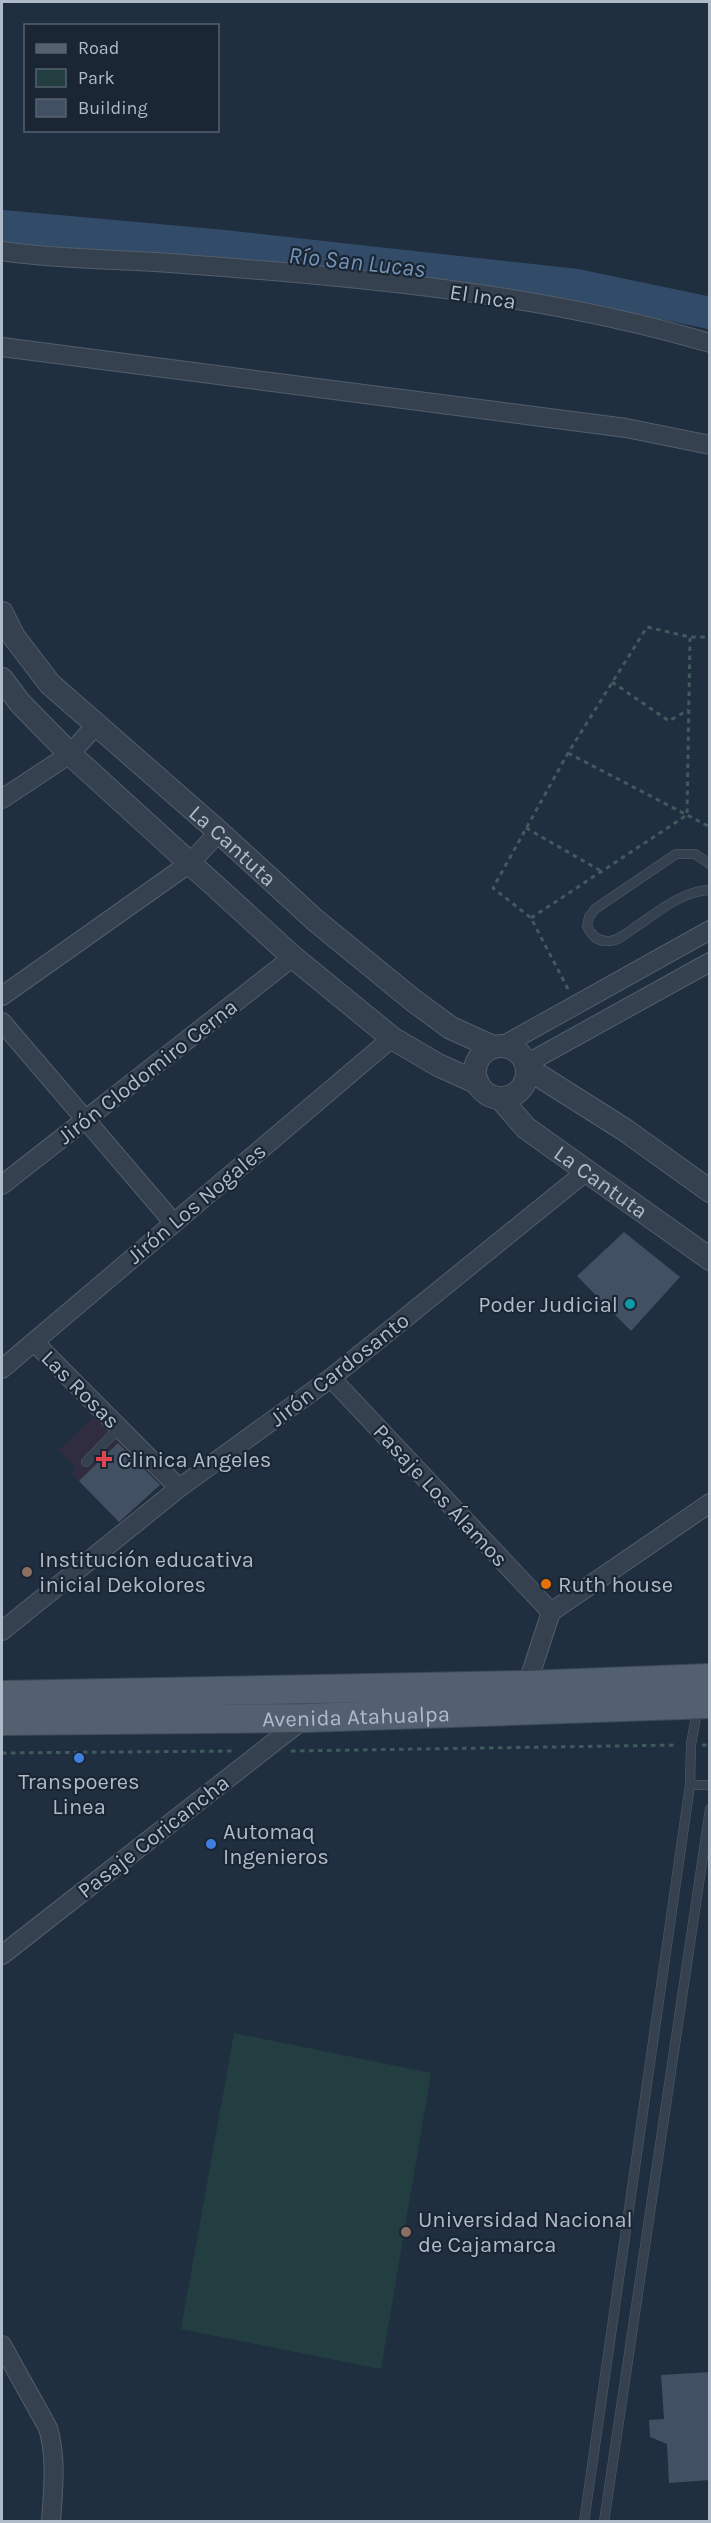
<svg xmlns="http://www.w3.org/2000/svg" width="711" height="2523" viewBox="0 0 711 2523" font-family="Karla,sans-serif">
  <rect width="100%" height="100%" fill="#202f3f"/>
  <path fill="#2f2d3f" d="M97,1414L163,1482L120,1523L71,1473L76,1468L58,1450Z"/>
  <path fill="#233e40" d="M234,2033L431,2073L381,2369L181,2329Z"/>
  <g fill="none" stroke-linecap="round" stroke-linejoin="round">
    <path stroke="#324b68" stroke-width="32" d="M2,226L224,246L576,285L710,313"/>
  </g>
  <g fill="#415163">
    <path d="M624,1232L680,1277L631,1331L577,1276Z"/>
    <path d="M118,1443L160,1485L119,1522L79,1481Z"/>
    <path d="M710,2372V2480L669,2483L667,2444L650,2437L649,2420L664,2419L661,2375Z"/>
  </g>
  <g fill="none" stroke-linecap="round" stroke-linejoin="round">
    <g stroke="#535e6c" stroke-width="10">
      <g id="service">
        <path d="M710,864L695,854H676L595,909L589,917L587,926C591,935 598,942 609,941C618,941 627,933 634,928C657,913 681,891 710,890"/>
        <path d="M86,1462L119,1428"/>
        <path d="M690,1785H710"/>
        <path d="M584,2522L690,1785L691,1744L698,1707"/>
        <path d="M604,2522L710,1809"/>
      </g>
    </g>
    <g stroke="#535e6c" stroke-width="20">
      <g id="minor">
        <path d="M2,251C61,260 123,259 183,264C359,277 540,293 710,343"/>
        <path d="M2,347L626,428L710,445"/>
        <path d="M2,799L70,754L96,725"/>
        <path d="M2,996L190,863L219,832"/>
        <path d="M2,1022L173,1222"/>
        <path d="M504,1045L710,930"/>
        <path d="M526,1064L710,962"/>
        <path d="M2,1185L293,957"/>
        <path d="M34,1342L179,1488"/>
        <path d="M2,1369L392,1038"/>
        <path d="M331,1378L551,1612"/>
        <path d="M2,1631L179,1488L331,1378L588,1170"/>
        <path d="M527,1685L551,1612L710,1503"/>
        <path d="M2,1955L305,1718"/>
        <path d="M2,2345L48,2428C57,2458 53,2490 51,2522"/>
      </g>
    </g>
    <g stroke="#535e6c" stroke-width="24">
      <g id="tertiary">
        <path id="s1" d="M2,613L14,637L50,684L219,832L315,920L414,1001L451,1028L493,1047"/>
        <path d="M2,679L20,703L70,754L293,957L392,1038L438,1065L478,1083"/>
        <circle cx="501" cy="1072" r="26"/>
        <path d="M527,1068L625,1130L710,1191"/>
        <path id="s2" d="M500,1098L526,1128L710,1259"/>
      </g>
    </g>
    <g stroke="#3e4a57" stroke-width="30">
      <g id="primary">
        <path d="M2,1695L527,1685L710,1678"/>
        <path id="s3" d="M2,1721L305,1718L710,1704"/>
      </g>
    </g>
    <g stroke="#405b5d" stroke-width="3" stroke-dasharray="4.5 4.5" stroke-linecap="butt">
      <path d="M612,682L669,721L688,710"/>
      <path d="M568,753L710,827"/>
      <path d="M526,828L601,871"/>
      <path d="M531,918L687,815L690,638"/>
      <path d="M568,989L531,918L493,888L568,753L647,627L690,637H710"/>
      <path d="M702,1745H710"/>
      <path d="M291,1751L678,1745"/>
      <path d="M2,1753L234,1751"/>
    </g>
    <use href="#service" stroke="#35414e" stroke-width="9"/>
    <use href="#minor" stroke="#35414e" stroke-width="18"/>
    <use href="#tertiary" stroke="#35414e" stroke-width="22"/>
    <use href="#primary" stroke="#52606f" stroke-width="28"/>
  </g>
  <circle fill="#0f9aa8" stroke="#1a2633" stroke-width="2" cx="630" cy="1304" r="6"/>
  <path fill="#e0444e" stroke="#1a2633" stroke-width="2" d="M101 1450h6v6h6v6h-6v6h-6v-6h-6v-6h6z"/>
  <g fill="#8d6e63" stroke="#1a2633" stroke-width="2">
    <circle cx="27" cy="1572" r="6"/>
    <circle cx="406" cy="2232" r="6"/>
  </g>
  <circle fill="#e8710a" stroke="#1a2633" stroke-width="2" cx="546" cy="1584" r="6"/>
  <g fill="#3f7fe0" stroke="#1a2633" stroke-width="2">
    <circle cx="79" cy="1758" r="6"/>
    <circle cx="211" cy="1844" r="6"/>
  </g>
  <g text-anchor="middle" stroke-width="4.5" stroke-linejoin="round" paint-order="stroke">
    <g font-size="22" fill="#b0bbca" stroke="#1a2633">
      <text transform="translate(483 296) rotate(9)" y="8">El Inca</text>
      <text dy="8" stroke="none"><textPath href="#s1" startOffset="330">La Cantuta</textPath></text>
      <text transform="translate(147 1071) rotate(-38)" y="8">Jirón Clodomiro Cerna</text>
      <text dy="8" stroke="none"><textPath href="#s2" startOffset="132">La Cantuta</textPath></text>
      <text transform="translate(196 1203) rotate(-40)" y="8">Jirón Los Nogales</text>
      <text transform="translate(339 1369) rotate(-38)" y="8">Jirón Cardosanto</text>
      <text transform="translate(81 1389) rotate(45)" y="8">Las Rosas</text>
      <text transform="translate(441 1495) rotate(47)" y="8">Pasaje Los Álamos</text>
      <text dy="8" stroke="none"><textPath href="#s3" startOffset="354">Avenida Atahualpa</textPath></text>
      <text transform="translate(153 1836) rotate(-38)" y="8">Pasaje Coricancha</text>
    </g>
    <g font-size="22" fill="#b0bbca" stroke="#1a2633" text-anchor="start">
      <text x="618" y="1312" text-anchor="end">Poder Judicial</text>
      <text x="118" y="1467">Clinica Angeles</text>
      <text x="39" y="1567">Institución educativa<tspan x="39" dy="25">inicial Dekolores</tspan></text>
      <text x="558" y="1592">Ruth house</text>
      <text x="79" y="1789" text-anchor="middle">Transpoeres<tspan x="79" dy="25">Linea</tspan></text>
      <text x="223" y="1839">Automaq<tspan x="223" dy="25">Ingenieros</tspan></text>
      <text x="418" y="2227">Universidad Nacional<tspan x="418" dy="25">de Cajamarca</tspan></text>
    </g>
    <g font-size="24" font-style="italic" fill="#7493b5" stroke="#1a2633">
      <text transform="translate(357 262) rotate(6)" y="8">Río San Lucas</text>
    </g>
  </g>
  <rect width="711" height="2523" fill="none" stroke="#b0bbca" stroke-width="6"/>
  <rect x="24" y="24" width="195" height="108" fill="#1a2633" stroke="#56626f" stroke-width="1.5"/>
  <rect x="36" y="44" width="30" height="9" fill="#52606f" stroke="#56626f" stroke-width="1.5"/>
  <text x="78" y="54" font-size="18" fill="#b0bbca">Road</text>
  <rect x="36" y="69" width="30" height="18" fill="#233e40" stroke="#56626f" stroke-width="1.5"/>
  <text x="78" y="84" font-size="18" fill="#b0bbca">Park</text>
  <rect x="36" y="99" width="30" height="18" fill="#415163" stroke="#56626f" stroke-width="1.5"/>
  <text x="78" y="114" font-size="18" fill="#b0bbca">Building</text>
</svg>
